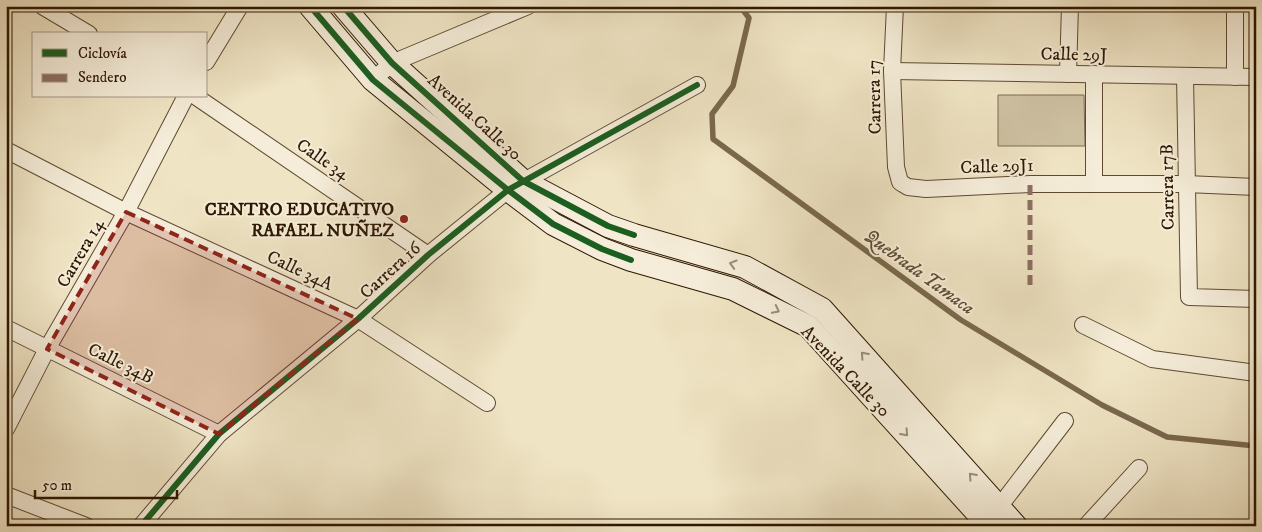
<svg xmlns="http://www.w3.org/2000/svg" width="1262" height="532" viewBox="0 0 1262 532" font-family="'IM FELL DW Pica',serif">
  <rect width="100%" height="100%" fill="#efe4c4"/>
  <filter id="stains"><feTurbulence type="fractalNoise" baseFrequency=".004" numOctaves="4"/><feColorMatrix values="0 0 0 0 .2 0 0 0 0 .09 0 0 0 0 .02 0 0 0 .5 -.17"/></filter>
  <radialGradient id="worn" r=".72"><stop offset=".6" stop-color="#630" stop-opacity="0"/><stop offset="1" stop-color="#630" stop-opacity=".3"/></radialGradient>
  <path fill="#cec1a3" stroke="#7e6c52" d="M998,95H1084L1085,146H998Z"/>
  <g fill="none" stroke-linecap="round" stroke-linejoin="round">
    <path stroke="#7a684d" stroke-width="5.5" d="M740,6L749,18L733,86L712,114L713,139L961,320L1102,405L1167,437L1256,446"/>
    <g stroke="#5e4a31" stroke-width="18">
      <g id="minor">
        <path d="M42,6L89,34"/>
        <path d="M895,6L892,71L896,167L900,182L903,184L908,187L926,189L1030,184H1186L1256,187"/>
        <path d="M1235,6V77"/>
        <path d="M206,62L240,6"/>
        <path d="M892,71L1256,77"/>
        <path d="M1068,74L1070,6"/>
        <path d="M1094,74V184"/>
        <path d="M1185,76L1189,297L1256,299"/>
        <path d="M373,80L392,63L528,6"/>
        <path d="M195,96L428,255"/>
        <path d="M6,150L126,212L358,319L487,403"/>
        <path d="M1083,325L1152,359L1256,373"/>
        <path d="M6,328L219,434"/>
        <path d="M6,429L47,349L126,212L186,96"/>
        <path d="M6,495L86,526"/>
        <path d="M999,507L1065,421"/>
        <path d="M141,526L219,434L358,319L428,255L508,190L697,85"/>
        <path d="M1086,526L1139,468"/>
      </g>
    </g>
    <g stroke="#2e1700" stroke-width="24">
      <g id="secondary">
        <path d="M310,6L373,80L508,190L553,224L602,249L631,260L733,289L808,326L989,526"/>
        <path d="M343,6L392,63L523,181L608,226L634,235L745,267L822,309L1016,526"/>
      </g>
    </g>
    <use href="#minor" stroke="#f5edd9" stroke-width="16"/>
    <use href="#secondary" stroke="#f5edd9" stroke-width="22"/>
    <path stroke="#8d6e63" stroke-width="5" stroke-dasharray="10 5" stroke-linecap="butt" d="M1030,285V184"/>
    <g stroke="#f5edd9" stroke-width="9">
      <g id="cycleway">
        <path d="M310,6L373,80L508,190L553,224L602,249L631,260"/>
        <path d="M343,6L392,63L523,181L608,226L634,235"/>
        <path d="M141,526L219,434L358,319L428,255L508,190L697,85"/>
      </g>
    </g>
    <use href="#cycleway" stroke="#1b5e20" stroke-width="6"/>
  </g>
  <defs><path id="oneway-chevron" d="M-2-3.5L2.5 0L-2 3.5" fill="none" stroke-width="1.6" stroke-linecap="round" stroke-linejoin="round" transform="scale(1.25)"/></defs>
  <g stroke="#9b8d77">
    <use href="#oneway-chevron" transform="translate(733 264) rotate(-164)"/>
    <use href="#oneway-chevron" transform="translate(776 310) rotate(27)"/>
    <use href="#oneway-chevron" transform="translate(864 355) rotate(-132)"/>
    <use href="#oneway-chevron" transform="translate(905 433) rotate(48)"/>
    <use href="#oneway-chevron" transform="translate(972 476) rotate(-132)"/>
  </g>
  <path fill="#8f2418" fill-opacity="0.2" stroke="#8f2418" stroke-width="4" stroke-dasharray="10 6" stroke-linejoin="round" d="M126,212L358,319L219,434L47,349Z"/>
  <circle fill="#8f2418" stroke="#f5edd9" stroke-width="2" cx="404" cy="219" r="5"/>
  <g text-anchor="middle" stroke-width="4" stroke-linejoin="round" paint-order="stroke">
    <g font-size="18" fill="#2e1700" stroke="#f5edd9">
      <text transform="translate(1074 54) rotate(1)" y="6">Calle 29J</text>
      <text transform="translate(874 97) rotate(-91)" y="6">Carrera 17</text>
      <text transform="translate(475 117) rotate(42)" y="6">Avenida Calle 30</text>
      <text transform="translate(323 159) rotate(34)" y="6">Calle 34</text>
      <text transform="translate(997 166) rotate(-2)" y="6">Calle 29J1</text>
      <text transform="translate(1167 187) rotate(-91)" y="6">Carrera 17B</text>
      <text transform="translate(80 253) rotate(-60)" y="6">Carrera 14</text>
      <text transform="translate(300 270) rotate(25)" y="6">Calle 34A</text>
      <text transform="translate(390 270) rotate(-42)" y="6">Carrera 16</text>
      <text transform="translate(121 363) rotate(26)" y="6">Calle 34B</text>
      <text transform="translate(846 371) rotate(46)" y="6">Avenida Calle 30</text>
    </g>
    <g font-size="18" font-weight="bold" fill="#2e1700" stroke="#f5edd9" text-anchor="end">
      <text x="394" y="215">CENTRO EDUCATIVO<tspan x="394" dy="21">RAFAEL NUÑEZ</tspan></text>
    </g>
    <g font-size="19" font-style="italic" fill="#614d34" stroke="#f5edd9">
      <text transform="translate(920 271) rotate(36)" y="7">Quebrada Tamaca</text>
    </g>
  </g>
  <rect width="1262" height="532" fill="none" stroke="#efe4c4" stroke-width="25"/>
  <rect x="8" y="8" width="1247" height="517" fill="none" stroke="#2e1700" stroke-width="2.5"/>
  <rect x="12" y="12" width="1237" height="507" fill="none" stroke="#2e1700"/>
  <rect x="32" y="32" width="175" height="65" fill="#f5edd9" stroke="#a59782"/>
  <rect x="42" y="49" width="25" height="8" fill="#1b5e20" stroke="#a59782"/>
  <text x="78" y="58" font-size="15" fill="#2e1700">Ciclovía</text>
  <rect x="42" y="74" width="25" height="8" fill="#8d6e63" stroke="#a59782"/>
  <text x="78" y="82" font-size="15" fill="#2e1700">Sendero</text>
  <path d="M35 490v8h142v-8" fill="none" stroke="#2e1700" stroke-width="2.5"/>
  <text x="42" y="490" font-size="15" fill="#2e1700" stroke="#f5edd9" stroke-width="4" paint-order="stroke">50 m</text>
  <rect width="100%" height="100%" filter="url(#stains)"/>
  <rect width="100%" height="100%" fill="url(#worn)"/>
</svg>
